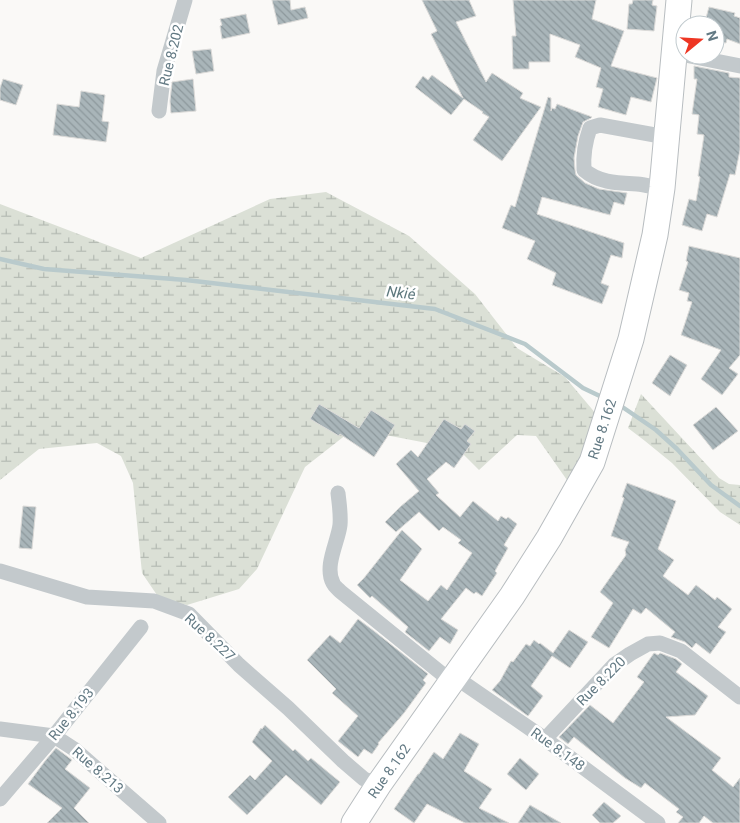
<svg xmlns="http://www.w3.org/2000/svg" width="740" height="823" viewBox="0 0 740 823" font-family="Roboto,sans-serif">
  <defs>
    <pattern id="wetland-marsh" width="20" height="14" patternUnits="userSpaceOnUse" patternTransform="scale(1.25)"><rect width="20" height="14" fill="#dbe0d6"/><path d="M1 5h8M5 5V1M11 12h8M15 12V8" fill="none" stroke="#b5bbb3"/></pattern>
    <pattern id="building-back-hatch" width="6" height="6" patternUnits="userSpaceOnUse" patternTransform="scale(1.25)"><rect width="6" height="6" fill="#a9b5b9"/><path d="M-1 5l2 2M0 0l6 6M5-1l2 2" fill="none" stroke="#8d989c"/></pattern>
  </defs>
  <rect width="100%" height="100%" fill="#faf9f7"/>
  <g fill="url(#wetland-marsh)">
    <path d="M326,192L409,236L475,294L517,348L565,377L602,421L581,500L536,436L517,435L479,470L458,449L375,433L347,434L305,467L257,569L239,589L187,605L159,598L142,573L133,483L121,456L97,443L39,449L0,480V204L141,258L270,199Z"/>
    <path d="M641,394L719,478L729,484L740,485V525L720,512L672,463L645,441L628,428Z"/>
  </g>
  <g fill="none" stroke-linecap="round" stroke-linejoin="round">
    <g stroke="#b9cacc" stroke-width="4.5">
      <path d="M0,259L44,269L186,280L435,309L525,344L583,388L604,398"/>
      <path d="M618,404L656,430L677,449L711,485L740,506"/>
    </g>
  </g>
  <g fill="url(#building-back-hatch)" stroke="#dcdbd9">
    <path d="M272,0H290L291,10L305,7L308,18L278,25Z"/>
    <path d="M422,0H469L476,16L456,22L486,82L492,73L523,93L520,98L541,107L502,161L473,140L489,117L482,113L483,112L464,99L451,115L415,87L423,76L428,80L432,75L463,98L431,34L437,31Z"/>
    <path d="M513,0H596L592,19L624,31L611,66L657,78L651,102L631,97L626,115L598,107L603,89L596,87L601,68L575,57L580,45L550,34V62H529V69H513L512,36H516Z"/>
    <path d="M633,0H653L652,5L657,6L654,31L627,29L629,4H632Z"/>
    <path d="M709,7L735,13L734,16L740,18V44L727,39L726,43L715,41V25H704Z"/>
    <path d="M246,14L250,33L222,39L220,26L222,25L220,19Z"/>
    <path d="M211,49L214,71L196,74L192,51Z"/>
    <path d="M694,66L729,73V77L740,78V150L735,175L730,174L717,217L707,214L702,231L682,225L689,199L696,201L700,177L698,176L704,135L697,134L699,115L692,114L697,79H694Z"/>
    <path d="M3,79L23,85L16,105L0,100V88Z"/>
    <path d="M193,79L196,111L171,113L170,101L172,82Z"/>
    <path d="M81,91L105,95L102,121L109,122L106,142L53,135L57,104L79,107Z"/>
    <path d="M548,97L551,98V111L552,108L555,109L557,104L592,117L591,118L583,122L578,136L574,158L575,170L576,175L585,183L599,189L627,193L624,205L614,202L610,215L542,197L537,214L624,243L622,258L611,255L601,283L609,286L602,304L552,285L556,273L527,259L535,241L502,228L511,205L515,207Z"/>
    <path d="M689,246L740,258V355L729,368L738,374L722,395L701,379L721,350L681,335L692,302L687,301L689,293L679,290L688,262L686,261Z"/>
    <path d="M670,355L687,365L670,396L652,383Z"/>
    <path d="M319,404L359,428L371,410L395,425L374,457L340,434L339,436L310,419Z"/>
    <path d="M716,407L738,431L713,450L693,425Z"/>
    <path d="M444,419L461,429L465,424L475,431L467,441L471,444L454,468L446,462L427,479L439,493L436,495L460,517L473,501L498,521L501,516L506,519L508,517L517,524L504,545L508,548L495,571L497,573L482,596L476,592L474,594L466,588L441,619L458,630L450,644L440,637L429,651L405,632L408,627L372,596L370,598L357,585L364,578L402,530L422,549L400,580L428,601L441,585L447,590L472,553L458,543L461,540L443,527L439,531L419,512L396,532L385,522L400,507L419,491L396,464L411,450L418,457Z"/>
    <path d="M627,483L676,501L658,549L674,560L663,576L688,595L696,585L715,600L717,597L732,609L718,627L726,632L710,654L696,643L692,648L685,642L671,637L675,632L646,608L641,614L633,609L609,648L591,637L613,603L600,592L626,555L625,550L629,542L611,536L624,498L622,497Z"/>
    <path d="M23,506L36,507L32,549L19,548Z"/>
    <path d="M358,619L374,631L428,674L423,680L426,683L404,713L378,743L379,744L372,754L364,749L358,757L338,741L358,716L332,693L336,689L307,660L330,635L340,643Z"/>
    <path d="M569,630L588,642L570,668L552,656L531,686L543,696L528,716L492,690L500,681L511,661L513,662L526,644L530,646L534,640L539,644L540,643L553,653Z"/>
    <path d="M654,653L658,655L660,653L676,659L682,664L676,672L708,696L695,715L666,717L721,758L712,770L733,787L740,778V823H713L704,816L699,823H678L683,817L676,812L679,809L645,783L641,788L625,778L574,737L568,744L559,737L590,705L613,723L644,682L637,677Z"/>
    <path d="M265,725L293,751L295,749L308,761L311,758L340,782L321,805L286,775L247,815L228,797L250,775L255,780L272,761L252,742L261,728L262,729Z"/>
    <path d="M460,733L479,744L464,771L492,789L479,808L509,823H465L427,804L414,823L394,809L418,774H419L434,752L443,759Z"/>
    <path d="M56,748L72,760L65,769L90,788L74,808L89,823H47L62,808L28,784L45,761Z"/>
    <path d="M520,758L539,774L526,790L507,774Z"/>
    <path d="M604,802L621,816L613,823H600L592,815Z"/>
    <path d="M530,805L561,823H518Z"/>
  </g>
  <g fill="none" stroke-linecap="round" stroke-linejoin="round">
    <g stroke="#b8bdc0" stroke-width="27">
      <path id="trunk" d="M354,823L379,784L512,596L549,538L592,462L631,339L655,235L662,188L679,0"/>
    </g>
    <g stroke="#c3c9cc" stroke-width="15">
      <path d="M685,55L740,66"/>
      <path d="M159,111L164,71L185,0"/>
      <path d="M662,188C654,187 646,185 637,184C618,183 599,183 584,170C583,155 585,142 590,128L600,125L666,137"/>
      <path d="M338,493C339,503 341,514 340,525C338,542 324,566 333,583C334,586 338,589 341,592L452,682"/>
      <path d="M0,571L87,597L154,601L189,614L239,665L288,708L343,761L364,779L379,784"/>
      <path d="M455,677L545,739L658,823"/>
      <path d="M0,729L54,736L74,749L159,823"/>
      <path d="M545,739L614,665L630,654L648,644L660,643L681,651L740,697"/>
      <path d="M0,799L54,736L141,627"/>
    </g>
    <use href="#trunk" stroke="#fff" stroke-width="25"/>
  </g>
  <g text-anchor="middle" stroke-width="5" stroke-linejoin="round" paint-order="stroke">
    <g font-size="14" fill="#637a84" stroke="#fff">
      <text transform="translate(171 55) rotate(-76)" y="5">Rue 8.202</text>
      <text transform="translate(602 429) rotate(-72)" y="5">Rue 8.162</text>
      <text transform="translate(210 637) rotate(43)" y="5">Rue 8.227</text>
      <text transform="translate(601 681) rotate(-45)" y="5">Rue 8.220</text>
      <text transform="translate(71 714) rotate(-51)" y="5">Rue 8.193</text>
      <text transform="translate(558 749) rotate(36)" y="5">Rue 8.148</text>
      <text transform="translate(98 770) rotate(41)" y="5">Rue 8.213</text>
      <text transform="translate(389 771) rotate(-55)" y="5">Rue 8.162</text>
    </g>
    <g font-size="15" font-style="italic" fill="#5e797e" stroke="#fff">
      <text transform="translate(401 293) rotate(7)" y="5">Nkié</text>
    </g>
  </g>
  <g transform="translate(700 40) rotate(72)"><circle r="24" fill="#ffffff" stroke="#c1cace"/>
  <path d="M0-4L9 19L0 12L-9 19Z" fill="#ee3623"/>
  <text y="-8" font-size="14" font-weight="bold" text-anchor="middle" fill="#637a84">N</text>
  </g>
</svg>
